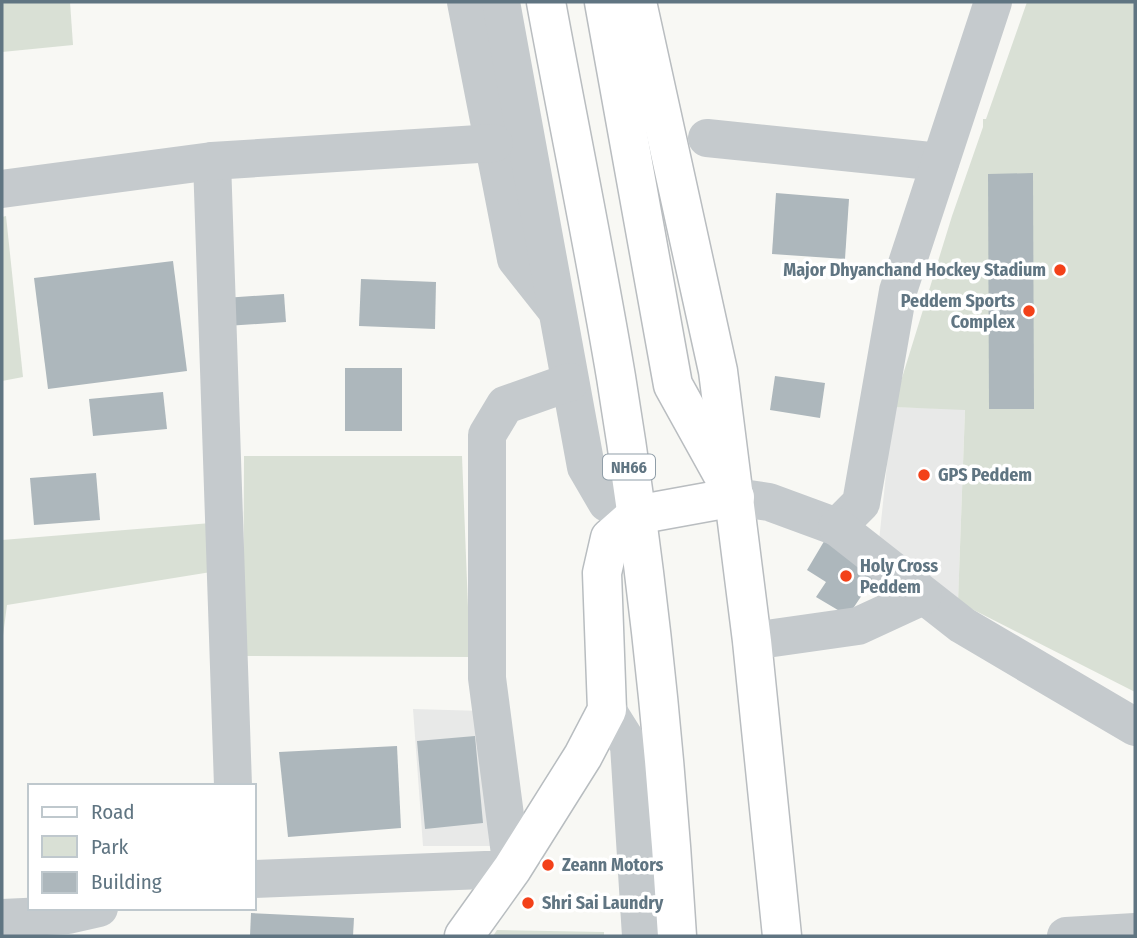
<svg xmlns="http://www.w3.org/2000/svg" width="1137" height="938" viewBox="0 0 1137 938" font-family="'Fira Sans Condensed',sans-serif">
  <rect width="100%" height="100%" fill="#f8f8f4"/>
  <g fill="#e8e9e8">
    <path d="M893,407L965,409L958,602L879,541Z"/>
    <path d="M413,709L483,711L497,846H423Z"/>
  </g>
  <g fill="#d9e0d5">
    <path d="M2,2H70L73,45L2,52Z"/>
    <path d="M1027,2H1135V692L958,602L965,410L893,407L952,216L983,127V119H986Z"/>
    <path d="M6,216L23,377L2,381V217Z"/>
    <path d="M244,456H462L470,657L243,656Z"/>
    <path d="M211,523V572L7,605L2,643V540Z"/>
    <path d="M497,930L604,932V936H493Z"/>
  </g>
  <g fill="#adb7bc">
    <path d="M1033,173L1034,409H989L988,174Z"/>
    <path d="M776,193L849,199L845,259L772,254Z"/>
    <path d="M173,261L187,371L48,389L34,278Z"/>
    <path d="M361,279L436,282L435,329L359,326Z"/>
    <path d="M284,294L286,322L226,326L224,298Z"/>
    <rect x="345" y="368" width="57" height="63"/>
    <path d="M775,376L825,383L820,418L770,410Z"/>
    <path d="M163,392L167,429L93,436L89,399Z"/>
    <path d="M96,473L100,520L34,525L30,478Z"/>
    <path d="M826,538L878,571L848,616L816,597L826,582L807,570Z"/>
    <path d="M475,736L483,823L425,829L417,741Z"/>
    <path d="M397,746L401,828L288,837L279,752Z"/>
    <path d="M251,913L354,918L353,936H250Z"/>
  </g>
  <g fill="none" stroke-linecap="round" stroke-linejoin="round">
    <g stroke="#b8bdc0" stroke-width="41">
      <path id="major" d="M464,936L512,869L583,756L607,710L602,573L610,538L636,515"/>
    </g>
    <g stroke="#b9bdc0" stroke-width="41">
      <g id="highway">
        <path d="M546,2C569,127 595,252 616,377C646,561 666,750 677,936"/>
        <path d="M604,2L673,385L724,477"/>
        <path d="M637,2L718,371L752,641L782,936"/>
        <path d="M636,515L735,497"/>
      </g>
    </g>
    <g stroke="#c5cacd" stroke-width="38">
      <path d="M466,2L516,259L554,307"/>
      <path d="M501,2L586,467L607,503L636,515"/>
      <path d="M707,138L940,162"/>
      <path d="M212,161L233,786"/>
      <path d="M2,189L212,161L494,143"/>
      <path d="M735,497L769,502L837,527L861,503L898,291L993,2"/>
      <path d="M837,527L962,625L1135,727"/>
      <path d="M752,641L858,626L923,596"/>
      <path d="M607,710L629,745L641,936"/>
      <path d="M254,879L512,869L487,678V435L505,405L570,382"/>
      <path d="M2,918L68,915L99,908"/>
      <path d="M1066,936L1135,932"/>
    </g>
    <use href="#major" stroke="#fff" stroke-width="38"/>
    <use href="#highway" stroke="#fff" stroke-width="38"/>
  </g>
  <g fill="#f34119" stroke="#fff" stroke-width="2.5">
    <circle cx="1060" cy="270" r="7"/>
    <circle cx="1029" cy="311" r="7"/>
    <circle cx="924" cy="475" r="7"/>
    <circle cx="846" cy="576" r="7"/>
    <circle cx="548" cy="865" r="7"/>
    <circle cx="528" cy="903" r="7"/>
  </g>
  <g text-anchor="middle" stroke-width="7" stroke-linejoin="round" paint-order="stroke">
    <rect fill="#fff" stroke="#909ea8" stroke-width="2" x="603" y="454.5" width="52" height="25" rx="5"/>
    <g font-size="16" font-weight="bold" fill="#607582">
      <text x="629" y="473">NH66</text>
    </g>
    <g font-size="18" font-weight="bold" fill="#607582" stroke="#fff" text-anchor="start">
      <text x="1046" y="276" text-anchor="end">Major Dhyanchand Hockey Stadium</text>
      <text x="1015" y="307" text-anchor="end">Peddem Sports<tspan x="1015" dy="21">Complex</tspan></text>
      <text x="938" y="481">GPS Peddem</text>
      <text x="860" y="572">Holy Cross<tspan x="860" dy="21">Peddem</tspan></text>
      <text x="562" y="871">Zeann Motors</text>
      <text x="542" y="909">Shri Sai Laundry</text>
    </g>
  </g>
  <rect width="1137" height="938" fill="none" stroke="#607582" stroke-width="7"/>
  <rect x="28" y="784" width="228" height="126" fill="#ffffff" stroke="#bfc8cd" stroke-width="2"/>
  <rect x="42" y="807" width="35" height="10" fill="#ffffff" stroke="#bfc8cd" stroke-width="2"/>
  <text x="91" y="819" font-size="21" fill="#607582">Road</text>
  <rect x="42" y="836" width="35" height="21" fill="#d9e0d5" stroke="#bfc8cd" stroke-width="2"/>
  <text x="91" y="854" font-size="21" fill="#607582">Park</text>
  <rect x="42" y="872" width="35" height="21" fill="#adb7bc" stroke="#bfc8cd" stroke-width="2"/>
  <text x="91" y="889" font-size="21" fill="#607582">Building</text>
</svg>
